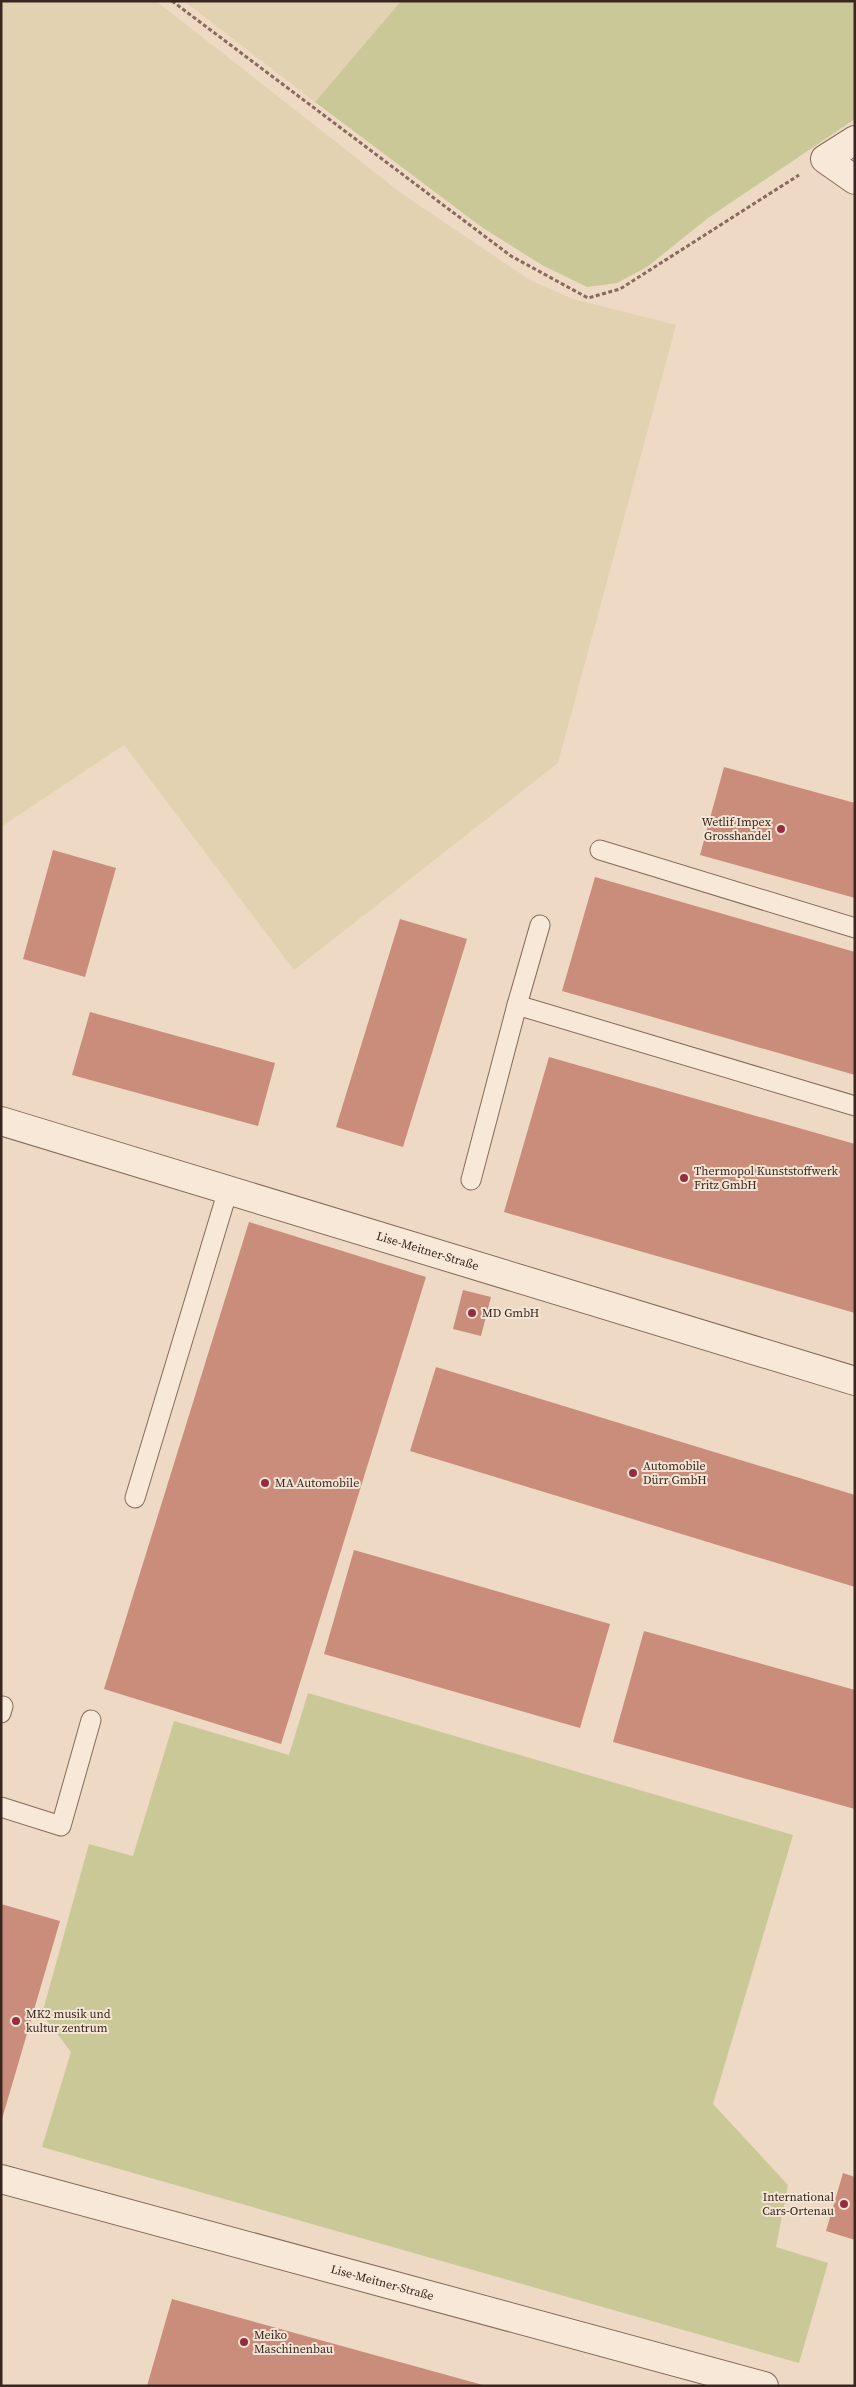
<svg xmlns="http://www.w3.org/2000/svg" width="856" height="2387" viewBox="0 0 856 2387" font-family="'Source Serif 4',serif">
  <rect width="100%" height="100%" fill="#edd9c4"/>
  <g fill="#e3d2b2">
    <path d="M1,1H156L405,196L530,280L573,299L676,325L558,763L294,970L124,745L1,827Z"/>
    <path d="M184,1H401L315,102Z"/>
  </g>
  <g fill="#cbc898">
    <path d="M401,1H855V119L708,218L647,267L617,283L587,287L542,265L483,228L315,102Z"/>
    <path d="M308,1693L793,1835L713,2104L788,2185L776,2247L828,2263L799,2363L42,2147L71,2052L42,2014L89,1844L133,1856L174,1721L289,1755Z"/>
  </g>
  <g fill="#ca8d7b">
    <path d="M724,767L855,803V898L700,855Z"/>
    <path d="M53,850L116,868L85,977L23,959Z"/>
    <path d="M595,877L855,952V1075L562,991Z"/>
    <path d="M400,919L467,939L403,1147L336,1127Z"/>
    <path d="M90,1012L275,1063L258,1126L72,1075Z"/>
    <path d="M549,1057L855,1144V1313L504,1212Z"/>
    <path d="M249,1222L426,1277L281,1744L104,1689Z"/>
    <path d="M463,1290L491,1297L481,1336L453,1329Z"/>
    <path d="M436,1367L855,1495V1587L410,1451Z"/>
    <path d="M354,1550L610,1624L580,1728L324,1654Z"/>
    <path d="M644,1631L855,1690V1809L613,1742Z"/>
    <path d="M1,1904L60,1921L2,2119H1Z"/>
    <path d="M843,2173L855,2177V2240L826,2231Z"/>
    <path d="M172,2299L483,2385V2386H147Z"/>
  </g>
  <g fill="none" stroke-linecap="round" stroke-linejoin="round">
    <g stroke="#876a5b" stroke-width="21">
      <g id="lane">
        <path d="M600,850L855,928"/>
        <path d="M540,925L517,1005L855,1106"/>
        <path d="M471,1180L517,1005"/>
        <path d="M135,1498L228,1190"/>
        <path d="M1,1713L3,1706"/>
        <path d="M1,1807L61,1826L91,1720"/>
      </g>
    </g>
    <g stroke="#876a5b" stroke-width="30">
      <g id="street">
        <path d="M855,140L825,159L855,180"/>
        <path id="s1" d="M1,1121L855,1381"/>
        <path id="s2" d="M1,2179L764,2386"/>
      </g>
    </g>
    <path stroke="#876a5b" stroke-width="3" stroke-dasharray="4 2.5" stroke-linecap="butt" d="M172,1L511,256L588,298L620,289L799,175"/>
    <use href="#lane" stroke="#f8e8d7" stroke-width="19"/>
    <use href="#street" stroke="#f8e8d7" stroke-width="28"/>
  </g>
  <g fill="#952c40" stroke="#f5e5d4" stroke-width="2">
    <circle cx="781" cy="829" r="5"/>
    <circle cx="684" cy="1178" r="5"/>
    <circle cx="472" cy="1313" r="5"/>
    <circle cx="633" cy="1473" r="5"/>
    <circle cx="265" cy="1483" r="5"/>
    <circle cx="16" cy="2021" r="5"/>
    <circle cx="844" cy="2204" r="5"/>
    <circle cx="244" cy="2342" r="5"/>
  </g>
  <g text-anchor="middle" stroke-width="4" stroke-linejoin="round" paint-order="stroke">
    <g font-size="12" fill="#38261f" stroke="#f5e5d4" text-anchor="start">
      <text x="771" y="826" text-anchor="end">Wetlif Impex<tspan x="771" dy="14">Grosshandel</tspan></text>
      <text x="694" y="1175">Thermopol Kunststoffwerk<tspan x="694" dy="14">Fritz GmbH</tspan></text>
      <text x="482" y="1317">MD GmbH</text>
      <text x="643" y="1470">Automobile<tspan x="643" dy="14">Dürr GmbH</tspan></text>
      <text x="275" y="1487">MA Automobile</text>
      <text x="26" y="2018">MK2 musik und<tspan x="26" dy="14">kultur zentrum</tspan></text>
      <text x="834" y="2201" text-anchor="end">International<tspan x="834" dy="14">Cars-Ortenau</tspan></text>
      <text x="254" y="2339">Meiko<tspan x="254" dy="14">Maschinenbau</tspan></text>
    </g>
    <g font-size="12" fill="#38261f" stroke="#f5e5d4">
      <text dy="4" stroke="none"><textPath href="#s1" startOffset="446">Lise-Meitner-Straße</textPath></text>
      <text dy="4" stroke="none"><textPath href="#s2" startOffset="395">Lise-Meitner-Straße</textPath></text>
    </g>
  </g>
  <rect width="856" height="2387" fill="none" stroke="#38261f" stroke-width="5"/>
</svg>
